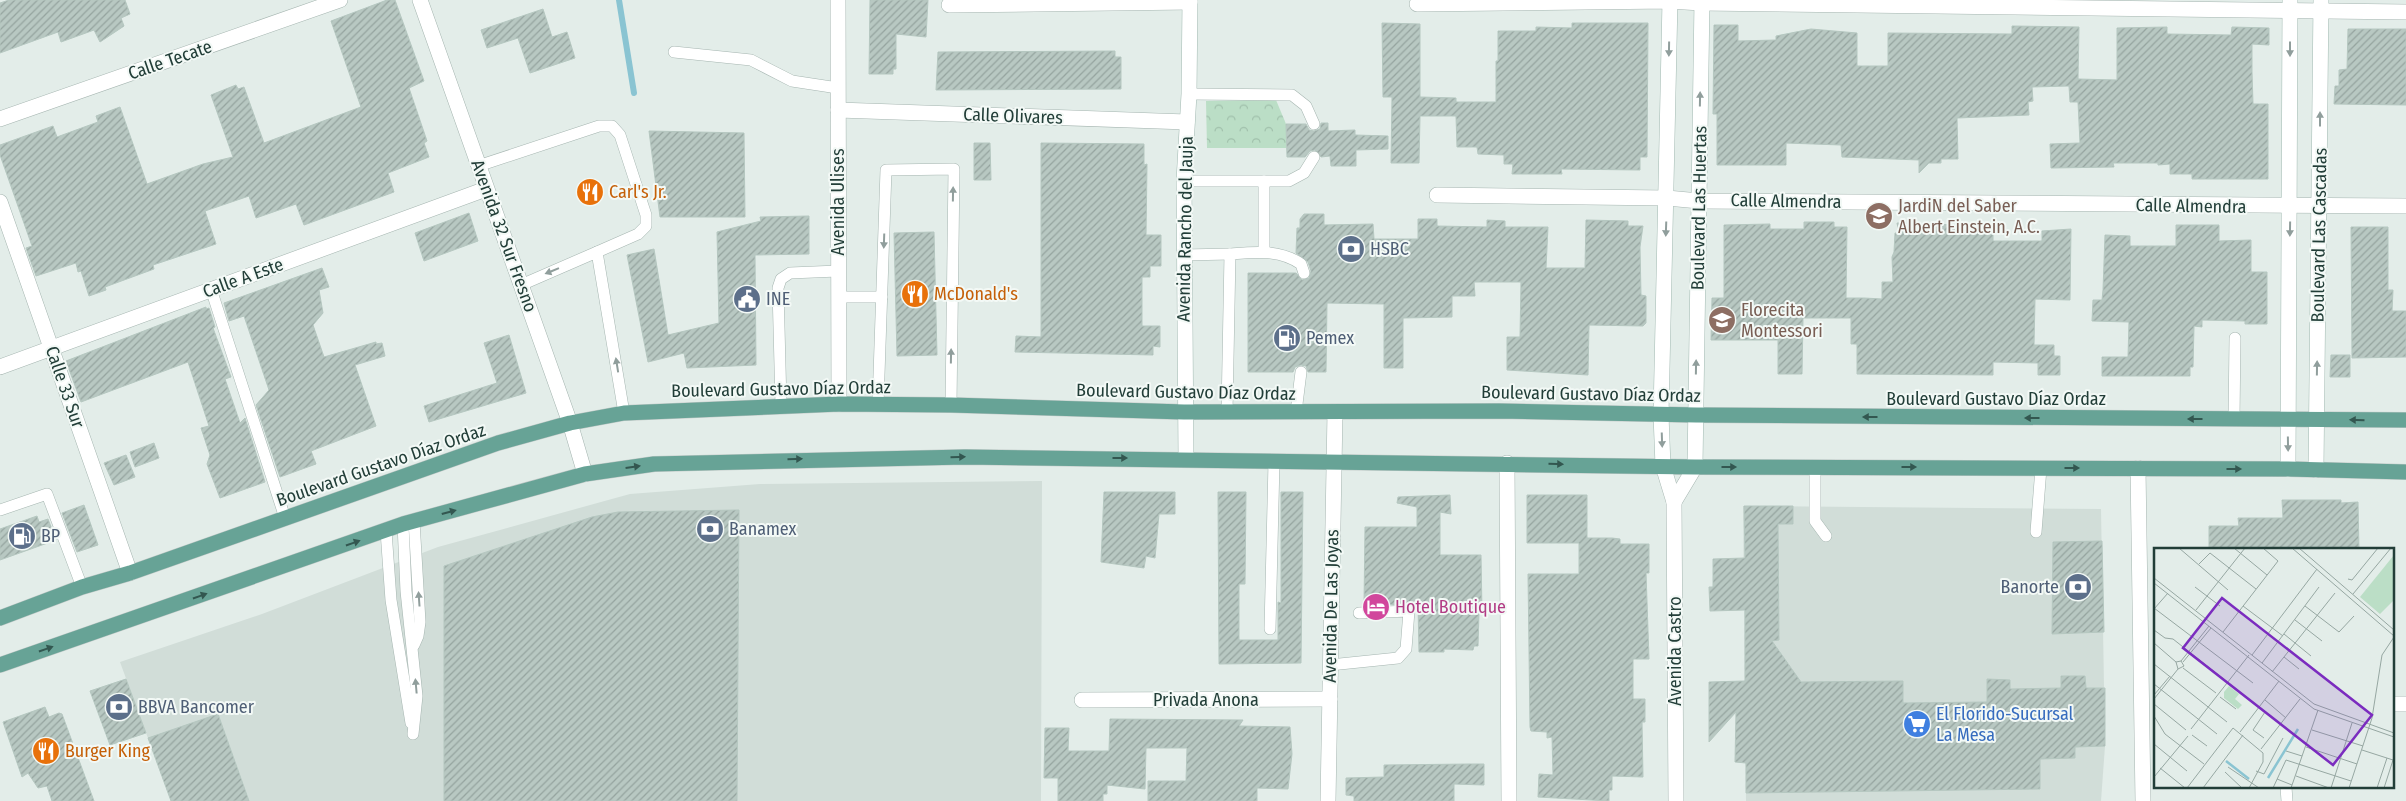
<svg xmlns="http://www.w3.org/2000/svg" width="2406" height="801" viewBox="0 0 2406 801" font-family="'Fira Sans Condensed',sans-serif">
  <defs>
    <pattern id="park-crowns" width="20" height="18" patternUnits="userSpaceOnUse" patternTransform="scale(1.25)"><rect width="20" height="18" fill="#bbdec6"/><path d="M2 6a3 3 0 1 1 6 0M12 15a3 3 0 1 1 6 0" fill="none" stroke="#a0c0ab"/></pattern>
    <pattern id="building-hatch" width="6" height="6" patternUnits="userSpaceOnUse" patternTransform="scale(1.25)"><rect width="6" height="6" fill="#b8c8c2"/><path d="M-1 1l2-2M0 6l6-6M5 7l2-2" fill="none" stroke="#95a49f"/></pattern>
  </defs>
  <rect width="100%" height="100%" fill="#e3ede9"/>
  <g fill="#d1ddd8">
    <path d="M1042,481L1041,801H171L120,662L262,614L438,547L630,494L760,484Z"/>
    <path d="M1743,506L2101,509L2105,746L2101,801H1746Z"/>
  </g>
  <path fill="url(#park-crowns)" d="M1276,100L1286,124V148H1207L1206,101Z"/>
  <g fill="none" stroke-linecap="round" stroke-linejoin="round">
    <path stroke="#8ac4d2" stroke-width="6" d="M619,0L634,93"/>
  </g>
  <g fill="url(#building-hatch)" stroke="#b5c7c0">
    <path d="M9,0H125L130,14L121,18L124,26L100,42L94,30L61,42L58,32L0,53V3Z"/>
    <path d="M387,0H395L424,81L409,88L427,141L424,143L429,157L388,173L394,192L304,225L296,204L256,218L249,196L205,211L216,244L153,265L154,269L105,287L106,290L89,296L81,271L78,272L76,263L36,276L26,248L32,246L0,155V145L53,126L57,137L98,122L96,116L120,107L147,184L203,164L233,157L211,95L236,85L238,89L244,87L264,143L361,107L331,21Z"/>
    <path d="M870,0H928L926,37L896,34V69H893V74H869Z"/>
    <path d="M543,9L552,37L567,32L575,58L530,73L518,38L487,48L481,30Z"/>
    <path d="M1382,23L1420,24V97L1456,98V102H1496V61H1498V31H1536V27L1572,28V23H1648L1647,157H1640V170L1561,169L1562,174H1512L1513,164H1504V155L1478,154L1477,147H1457L1456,116H1420L1419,163H1391L1392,97H1383Z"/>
    <path d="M1714,25H1738V41L1776,40V36L1811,29L1857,33V66H1888V33L2012,34V26L2079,27L2078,79L2117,80V28L2167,27V34L2231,35L2232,27L2269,28V45L2252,44V72L2253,104H2268V179H2192V174H2170V164L2158,165V163H2113L2114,167L2051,168L2050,144L2080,143L2078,102H2070L2069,86L2032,87L2033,101L2028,102L2029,115L1957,118L1958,159H1941V163H1929L1919,173V160L1842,157L1841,145L1786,143V165H1717V114H1713Z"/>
    <path d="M2348,29H2406V105L2334,104L2335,86H2339V70L2347,69Z"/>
    <path d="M1115,51V57H1121V89L936,90L938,52Z"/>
    <path d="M1321,123H1328V131L1355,130V135L1388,136V149L1356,150V166H1331L1330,156L1321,157L1315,150L1310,151L1305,157H1287L1286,124H1306L1309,130L1314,131L1320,129Z"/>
    <path d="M649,131L744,133L745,217H660Z"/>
    <path d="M974,143H990L991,180H974Z"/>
    <path d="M1041,143L1144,144V165L1147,164L1146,235H1161V266H1150V277H1142V326H1160V347L1153,346V355L1015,352L1016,336L1041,337Z"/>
    <path d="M469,213L478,241L424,261L415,233Z"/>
    <path d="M1304,214H1324V225L1373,224L1374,239H1418V219H1437V226L1487,227V220L1505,221V227H1548L1546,268H1585L1586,220L1628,221V226H1643L1640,247L1641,295L1646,296V323L1643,326L1589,325L1588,375L1507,370V337H1520L1521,282H1474L1475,296H1452V317L1403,318V368H1384V304L1327,303L1326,372H1308L1306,366L1301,365L1295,367L1293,372H1248V273H1296L1302,280L1309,278L1311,271L1308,262L1296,253L1297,228H1300V219Z"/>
    <path d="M809,216V254L755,255L756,365L687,368L684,353L648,362L627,255L654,249L668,335L719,323L717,232L761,221L760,217Z"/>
    <path d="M1804,222H1834V227H1847L1846,298H1864L1882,299V282H1893L1892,257L1894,252L1895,233H1899L1897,223L1993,226V241H2042V231L2071,229L2070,300L2035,299L2034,345H2054V356H2060V375H2038V363L1993,362V375L1857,374V344H1851V318H1803L1802,374H1778V340H1711L1712,298H1724V225L1770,224V229H1804Z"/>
    <path d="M2176,225H2219V241L2251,240V272H2267V324H2245V321L2202,320V327L2194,326L2193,367H2190V376H2102V357H2128L2129,322L2092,321L2093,300H2102L2103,290L2105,235L2130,236V246H2176Z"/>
    <path d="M2351,227H2388V290H2393L2392,311H2406V357L2352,358Z"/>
    <path d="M934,232L937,355L897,356L894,233Z"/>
    <path d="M322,268L329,287L319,290L323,313L313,325L324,357L376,342V344L382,343L385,356L355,365L376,426L311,451L316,464L280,477L256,405L269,390L244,316L229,321L224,303Z"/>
    <path d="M206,307V309L209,308L215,327L213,328L231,377L225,379L240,423L245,418L265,482L220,498L207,464L210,455L201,428L209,426L188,362L81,402L66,361Z"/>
    <path d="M509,335L526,393L429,422L424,406L497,383L484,343Z"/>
    <path d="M2331,355H2350V377H2330Z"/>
    <path d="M154,443L159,458L135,467L130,452Z"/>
    <path d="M126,455L135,477L114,485L104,463Z"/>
    <path d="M1104,492H1175V514H1159L1155,558L1146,556L1144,568L1101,562Z"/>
    <path d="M1218,492H1246L1245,584H1239V640H1278V602L1281,603V492H1303L1301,663L1219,664Z"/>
    <path d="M1450,495L1451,514L1440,512V555H1481L1482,613H1479L1478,646H1474L1473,650L1444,649V652H1419L1418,604L1364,605L1365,527H1417V507L1397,503L1398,497Z"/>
    <path d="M1527,495H1587V538H1612L1620,539V544H1649V573H1646L1649,659H1633V699H1645V722H1642L1643,777L1612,776V790H1609V801L1538,797L1539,774L1553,775L1552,737L1547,738V732L1531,731L1530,727L1528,574H1579V543H1527Z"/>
    <path d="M2282,500H2341V503L2358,502L2359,550H2209V526H2239L2238,518H2283Z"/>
    <path d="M84,505L98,545L77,552L62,513Z"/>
    <path d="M1744,506H1793V524H1778L1779,640L1772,641L1801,682L1903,681V703L1987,702V679L2010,680V689L2061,688V676H2085L2086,688H2105V746L2075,747V758L2040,759V789L1746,793V763L1735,762L1736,712L1709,742V682L1745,681V610L1710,611L1709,587H1713V559L1745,558Z"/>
    <path d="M739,510L737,801H444V566L592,517L618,512Z"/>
    <path d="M37,516L39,522L48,519L56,540L0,560V529Z"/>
    <path d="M2102,541L2104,632L2052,634L2053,542Z"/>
    <path d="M126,679L146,733L110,745L90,691Z"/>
    <path d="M45,707L49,717L59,713L62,714L94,801H52L47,786L38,788L28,773L22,777L3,722Z"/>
    <path d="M218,714L249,801H171L148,738Z"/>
    <path d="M1110,719L1243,720L1239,726L1290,727L1292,754L1288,789L1257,788V801H1148V781H1186L1187,748H1146L1145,789L1107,785V794H1103V801H1058V778H1044L1045,728H1069L1068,751H1109Z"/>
    <path d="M1470,764H1484V785L1454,784V801H1354V796L1346,795V778L1384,777V765Z"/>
  </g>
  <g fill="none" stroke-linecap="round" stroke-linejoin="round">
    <g stroke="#a5b5b0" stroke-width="12">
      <g id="lane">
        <path d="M674,52L751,60L792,81L838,88"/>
        <path d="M1189,94L1292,95L1306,106L1314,124"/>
        <path d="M478,166L599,126H612L620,135L646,215V226L638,234L597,252"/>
        <path d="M1184,181H1289L1304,173L1314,157"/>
        <path d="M1264,251V181"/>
        <path d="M1184,255L1230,254"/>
        <path d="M521,285L597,252L624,413"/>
        <path d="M211,289L285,518"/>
        <path d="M839,297H882"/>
        <path d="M878,404L886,170L954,169L951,405"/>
        <path d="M781,405L778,288L781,279L790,273L838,271"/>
        <path d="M1227,412L1230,254C1254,252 1280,249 1301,264L1304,273"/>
        <path d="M1296,412L1301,372"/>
        <path d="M2234,419L2235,338"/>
        <path d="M1815,467V521L1826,536"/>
        <path d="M0,510L47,494L82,587"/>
        <path d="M414,521L420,622L418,636L414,645"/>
        <path d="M403,524L406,591L417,696L413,734"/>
        <path d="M386,531L391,600L411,723"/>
        <path d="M2036,532L2041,468"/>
        <path d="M1270,629L1274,462"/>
        <path d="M1330,665L1398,658L1406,649L1409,611L1359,613"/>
        <path d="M2286,787L2287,801"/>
      </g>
    </g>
    <g stroke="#a5b5b0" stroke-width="16">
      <g id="street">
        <path d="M420,0L570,423L585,474"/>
        <path d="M838,0L839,404"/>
        <path d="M1417,4L1669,1L1701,3L2406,12"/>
        <path d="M949,5L1190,2"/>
        <path d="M838,110L1187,122"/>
        <path d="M0,119L340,0"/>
        <path d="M1437,195L1667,198L1699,201L2406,206"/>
        <path d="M0,202L130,573"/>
        <path d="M0,367L486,189"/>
        <path d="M1507,463L1509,801"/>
        <path d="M1663,466L1674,502L1676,801"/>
        <path d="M2138,468L2143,801"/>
        <path d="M1674,502L1695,467"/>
        <path d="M1082,700L1330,699"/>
        <path d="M2392,704H2406"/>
        <path d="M1328,801L1335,412"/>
      </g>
    </g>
    <g stroke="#a1b9b1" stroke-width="16">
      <g id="secondary">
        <path d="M1186,459L1184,181L1189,94L1190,0"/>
        <path d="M1663,466L1661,415L1670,0"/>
        <path d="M1695,467L1702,0"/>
        <path d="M2288,469L2290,0"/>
        <path d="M2316,470L2321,0"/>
      </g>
    </g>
    <g stroke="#c1c9c7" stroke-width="16">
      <g id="primary">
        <path d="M0,618L82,587L130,573L498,443L570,423L624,413L839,404L951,405L1184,412L1499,411L1696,415L2406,420"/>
        <path d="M0,665L403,524L585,474L654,464L965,457L1695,467L2288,469L2406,472"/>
      </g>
    </g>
    <use href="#lane" stroke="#fff" stroke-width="11"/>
    <use href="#street" stroke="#fff" stroke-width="15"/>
    <use href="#secondary" stroke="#fff" stroke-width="15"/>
    <use href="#primary" stroke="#67a396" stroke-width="15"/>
  </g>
  <defs><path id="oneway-solid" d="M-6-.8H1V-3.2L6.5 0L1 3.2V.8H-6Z" transform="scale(1.25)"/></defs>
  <g fill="#909e9c">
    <use href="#oneway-solid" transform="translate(1669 49) rotate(91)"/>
    <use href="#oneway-solid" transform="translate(2290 49) rotate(90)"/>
    <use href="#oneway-solid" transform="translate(1700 99) rotate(-89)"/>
    <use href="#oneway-solid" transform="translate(2320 119) rotate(-90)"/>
    <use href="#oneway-solid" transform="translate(953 194) rotate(-89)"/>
    <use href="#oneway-solid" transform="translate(1666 229) rotate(92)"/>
    <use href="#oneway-solid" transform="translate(2290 229) rotate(91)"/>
    <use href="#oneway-solid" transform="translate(884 241) rotate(92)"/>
    <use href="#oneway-solid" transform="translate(552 271) rotate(158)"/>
    <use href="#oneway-solid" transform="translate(951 356) rotate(-89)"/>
    <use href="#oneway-solid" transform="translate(617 365) rotate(-99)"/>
    <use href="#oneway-solid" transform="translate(1696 367) rotate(-89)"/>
    <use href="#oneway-solid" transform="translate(2317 368) rotate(-89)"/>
    <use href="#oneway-solid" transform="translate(1662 440) rotate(88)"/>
    <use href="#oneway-solid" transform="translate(2288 444) rotate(89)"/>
    <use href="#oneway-solid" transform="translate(419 599) rotate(-94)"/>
    <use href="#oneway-solid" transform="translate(416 686) rotate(-95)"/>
  </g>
  <g fill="#335750">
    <use href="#oneway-solid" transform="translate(1870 417) rotate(-180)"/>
    <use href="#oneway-solid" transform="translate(2032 418) rotate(-180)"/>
    <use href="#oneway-solid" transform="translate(2195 419) rotate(-180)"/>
    <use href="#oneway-solid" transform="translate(2357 420) rotate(-179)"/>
    <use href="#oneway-solid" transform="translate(958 457) rotate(-1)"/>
    <use href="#oneway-solid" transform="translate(1120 458)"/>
    <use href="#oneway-solid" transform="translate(795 459) rotate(-1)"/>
    <use href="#oneway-solid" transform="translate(1556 464) rotate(1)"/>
    <use href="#oneway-solid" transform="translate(633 467) rotate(-8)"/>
    <use href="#oneway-solid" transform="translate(1729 467)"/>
    <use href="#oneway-solid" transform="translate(1909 467)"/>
    <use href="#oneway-solid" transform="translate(2072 468)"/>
    <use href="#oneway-solid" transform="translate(2234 469)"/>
    <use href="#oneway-solid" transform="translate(449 512) rotate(-15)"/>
    <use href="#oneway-solid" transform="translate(353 543) rotate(-19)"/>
    <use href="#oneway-solid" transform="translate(200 596) rotate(-19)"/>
    <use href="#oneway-solid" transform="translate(46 649) rotate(-19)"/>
  </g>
  <defs>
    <g id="restaurant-disc" transform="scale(1.4375)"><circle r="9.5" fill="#e8710a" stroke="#f3f9f6"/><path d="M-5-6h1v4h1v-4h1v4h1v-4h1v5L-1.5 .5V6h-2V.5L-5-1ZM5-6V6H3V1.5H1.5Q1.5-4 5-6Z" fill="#fff"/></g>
    <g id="school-disc" transform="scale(1.4375)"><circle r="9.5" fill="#8d6e63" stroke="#f3f9f6"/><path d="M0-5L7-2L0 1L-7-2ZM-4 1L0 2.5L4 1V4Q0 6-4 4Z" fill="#fff"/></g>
    <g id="bank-disc" transform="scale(1.4375)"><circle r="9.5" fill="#5c6f8a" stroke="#f3f9f6"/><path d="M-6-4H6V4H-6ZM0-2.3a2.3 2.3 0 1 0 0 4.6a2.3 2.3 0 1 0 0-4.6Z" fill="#fff"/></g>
    <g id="civic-disc" transform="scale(1.4375)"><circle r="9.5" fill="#5c6f8a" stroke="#f3f9f6"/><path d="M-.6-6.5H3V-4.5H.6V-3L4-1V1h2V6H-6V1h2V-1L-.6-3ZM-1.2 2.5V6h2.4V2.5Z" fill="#fff"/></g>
    <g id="fuel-disc" transform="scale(1.4375)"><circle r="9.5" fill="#5c6f8a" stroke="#f3f9f6"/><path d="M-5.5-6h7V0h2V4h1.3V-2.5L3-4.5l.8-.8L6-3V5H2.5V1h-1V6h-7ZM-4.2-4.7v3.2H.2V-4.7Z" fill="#fff"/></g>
    <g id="hotel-disc" transform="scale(1.4375)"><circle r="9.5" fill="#d1479c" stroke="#f3f9f6"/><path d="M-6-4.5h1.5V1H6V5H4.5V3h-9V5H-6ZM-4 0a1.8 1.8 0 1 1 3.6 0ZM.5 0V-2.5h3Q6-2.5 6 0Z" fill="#fff"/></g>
    <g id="supermarket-disc" transform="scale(1.4375)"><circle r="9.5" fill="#3f7fe0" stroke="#f3f9f6"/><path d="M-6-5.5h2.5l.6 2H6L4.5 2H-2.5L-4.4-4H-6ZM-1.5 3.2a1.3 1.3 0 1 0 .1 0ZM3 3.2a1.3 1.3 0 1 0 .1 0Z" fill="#fff"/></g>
  </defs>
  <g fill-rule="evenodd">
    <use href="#restaurant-disc" x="590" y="192"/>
    <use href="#school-disc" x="1879" y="216"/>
    <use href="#bank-disc" x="1351" y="249"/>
    <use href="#restaurant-disc" x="915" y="294"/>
    <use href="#civic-disc" x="747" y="299"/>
    <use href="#school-disc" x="1722" y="320"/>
    <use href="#fuel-disc" x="1287" y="338"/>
    <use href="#bank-disc" x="710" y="529"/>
    <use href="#fuel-disc" x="22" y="536"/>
    <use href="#bank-disc" x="2078" y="587"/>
    <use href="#hotel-disc" x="1376" y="607"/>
    <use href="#bank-disc" x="119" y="707"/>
    <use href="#supermarket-disc" x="1917" y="724"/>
    <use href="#restaurant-disc" x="46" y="751"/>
  </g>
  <g text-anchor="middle" stroke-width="4" stroke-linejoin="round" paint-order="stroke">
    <g font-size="18" fill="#223e38" stroke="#f3f9f6">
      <text transform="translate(170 60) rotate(-19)" y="6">Calle Tecate</text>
      <text transform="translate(1013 116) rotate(2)" y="6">Calle Olivares</text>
      <text transform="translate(1786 201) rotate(1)" y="6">Calle Almendra</text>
      <text transform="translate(838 202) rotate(-90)" y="6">Avenida Ulises</text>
      <text transform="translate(2191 206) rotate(1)" y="6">Calle Almendra</text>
      <text transform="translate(1699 208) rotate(-89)" y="6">Boulevard Las Huertas</text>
      <text transform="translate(1185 229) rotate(-89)" y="6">Avenida Rancho del Jauja</text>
      <text transform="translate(2319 235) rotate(-89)" y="6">Boulevard Las Cascadas</text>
      <text transform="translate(504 236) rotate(70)" y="6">Avenida 32 Sur Fresno</text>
      <text transform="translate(243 278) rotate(-20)" y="6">Calle A Este</text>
      <text transform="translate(65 387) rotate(71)" y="6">Calle 33 Sur</text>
      <text transform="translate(781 389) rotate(-1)" y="6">Boulevard Gustavo Díaz Ordaz</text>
      <text transform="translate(1186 392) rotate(1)" y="6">Boulevard Gustavo Díaz Ordaz</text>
      <text transform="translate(1591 394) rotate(1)" y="6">Boulevard Gustavo Díaz Ordaz</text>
      <text x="1996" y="405">Boulevard Gustavo Díaz Ordaz</text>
      <text transform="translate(381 465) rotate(-19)" y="6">Boulevard Gustavo Díaz Ordaz</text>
      <text transform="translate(1331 606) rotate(-89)" y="6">Avenida De Las Joyas</text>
      <text transform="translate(1675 651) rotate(-90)" y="6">Avenida Castro</text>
      <text x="1206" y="706">Privada Anona</text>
    </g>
    <g font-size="18" fill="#c56008" stroke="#f3f9f6" text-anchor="start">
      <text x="609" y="198">Carl's Jr.</text>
      <text x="934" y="300">McDonald's</text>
      <text x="65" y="757">Burger King</text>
    </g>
    <g font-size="18" fill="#785e54" stroke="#f3f9f6" text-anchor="start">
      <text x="1898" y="212">JardiN del Saber<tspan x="1898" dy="21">Albert Einstein, A.C.</tspan></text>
      <text x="1741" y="316">Florecita<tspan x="1741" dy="21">Montessori</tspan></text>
    </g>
    <g font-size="18" fill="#4e5e75" stroke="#f3f9f6" text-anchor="start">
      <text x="1370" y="255">HSBC</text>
      <text x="766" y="305">INE</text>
      <text x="1306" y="344">Pemex</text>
      <text x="729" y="535">Banamex</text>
      <text x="41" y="542">BP</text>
      <text x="2059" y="593" text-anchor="end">Banorte</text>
      <text x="138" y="713">BBVA Bancomer</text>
    </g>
    <g font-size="18" fill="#b23c85" stroke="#f3f9f6" text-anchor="start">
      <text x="1395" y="613">Hotel Boutique</text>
    </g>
    <g font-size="18" fill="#366cbe" stroke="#f3f9f6" text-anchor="start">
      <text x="1936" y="720">El Florido-Sucursal<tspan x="1936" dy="21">La Mesa</tspan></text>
    </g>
  </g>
  <g transform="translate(2154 548)">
    <rect width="240" height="240" fill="#e3ede9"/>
    <path d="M240,7V52L226,66L206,49Z" fill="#bbdec6"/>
    <path d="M75,138L85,146L81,151L88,157L84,161L70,150V144Z" fill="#bbdec6"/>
    <path fill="none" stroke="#8ac4d2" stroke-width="2.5" d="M72,213L95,231M114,230L144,181"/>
    <path fill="none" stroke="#96a7a2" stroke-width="1" d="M25,0L74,42M80,0L113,27M138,0L240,88M145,0L240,82M45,16L56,5L102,41M0,30L160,156L240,185M194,31L198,32L224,0M0,35L160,161L240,189M41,39L66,58M199,46L237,0M89,58L129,88M151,58L185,84L200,68M0,60L99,135M0,61L14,45M42,62L91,0M141,72L168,93M0,82L11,90L19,91L91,148M69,84L124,13L109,0M130,86L157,108M0,95L22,114M98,107L163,21M130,109L145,121M27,113L30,118L24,121L22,114L27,113L55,78M29,114L57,80M108,115L165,39M0,116L73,174M29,120L62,145M118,124L181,45M0,136L63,186M0,147L16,128M66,149L82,161M0,151L24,121M111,152L132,170M0,156L32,182M105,159L120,171M0,168L11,186L50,216M37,181L95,107M158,182L209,198M86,184L125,133M38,187L53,198M110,190L99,182L111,164M0,196L33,223M152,199L203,216M107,201L146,151M208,202L239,212M132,203L148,208M74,219L105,240M6,220L31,240M102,223L110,226L129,190M71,224L88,240M142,228L175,240M0,229L34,188M123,231L138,237M33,240L79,180L109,205M49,240L89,187M95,240L109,214V205M119,240L132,212L197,233M137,240L164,162M177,240L198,175M195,240L218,170L228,107L240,89M223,240L233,210M230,240L240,209"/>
    <path fill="#7b2cbf" fill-opacity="0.15" stroke="#7b2cbf" stroke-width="2.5" d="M68,50L218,167L179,217L29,100Z"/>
    <rect width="240" height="240" fill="none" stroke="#223e38" stroke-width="2.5"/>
  </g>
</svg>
